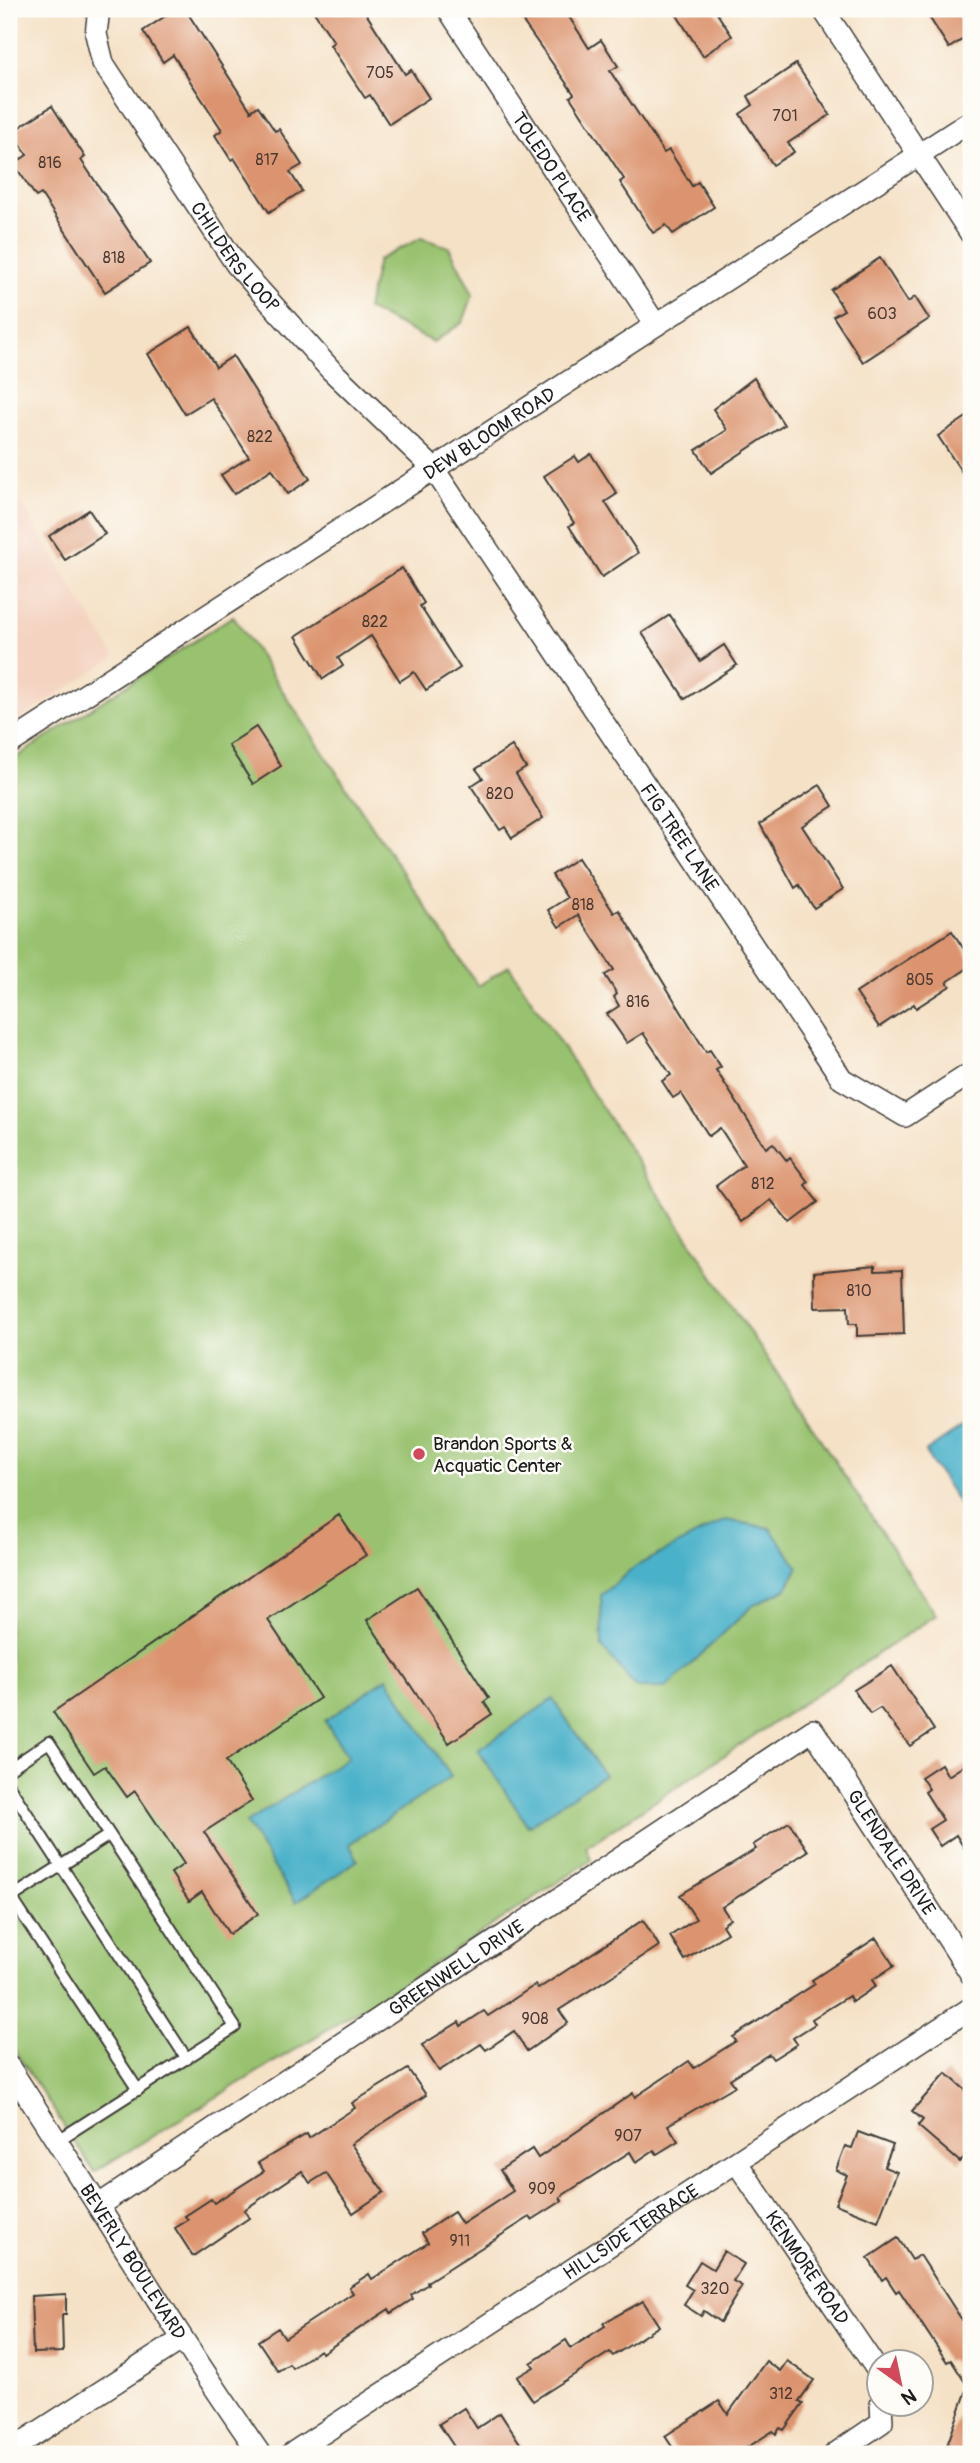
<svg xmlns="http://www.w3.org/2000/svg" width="980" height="2463" viewBox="0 0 980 2463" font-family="Pangolin,sans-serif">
  <rect width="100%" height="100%" fill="#fdfcf7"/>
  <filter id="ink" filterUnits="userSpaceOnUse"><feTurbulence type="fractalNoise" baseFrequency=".0143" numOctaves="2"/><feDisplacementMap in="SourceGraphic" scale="14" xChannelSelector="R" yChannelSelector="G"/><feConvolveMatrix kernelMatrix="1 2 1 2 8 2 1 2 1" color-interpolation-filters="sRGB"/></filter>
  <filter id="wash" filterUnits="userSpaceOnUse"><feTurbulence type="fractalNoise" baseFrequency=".00686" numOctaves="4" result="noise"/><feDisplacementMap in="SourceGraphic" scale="28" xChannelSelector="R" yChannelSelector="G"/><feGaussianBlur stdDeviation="1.57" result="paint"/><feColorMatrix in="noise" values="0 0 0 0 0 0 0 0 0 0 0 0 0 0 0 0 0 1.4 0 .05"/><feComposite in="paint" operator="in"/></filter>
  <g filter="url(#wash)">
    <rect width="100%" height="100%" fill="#f5e1c6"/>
    <path fill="#f4d3c1" d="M9,484L115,657L9,726Z"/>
    <g fill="#99c26f" stroke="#5a6f46" stroke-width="2">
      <path d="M421,238L449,247L473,294L463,322L433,342L367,309L378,260Z"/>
      <path d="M233,616L478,986L509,966L936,1615L586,1847L591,1860L428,1968L94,2172L9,2042V762Z"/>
    </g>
    <g fill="#4ab1c9" stroke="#336672" stroke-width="2">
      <path d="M971,1421V1522L925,1452Z"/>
      <path d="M725,1520L770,1528L798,1567L786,1589L752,1606L666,1688H637L602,1647L601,1595L636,1566Z"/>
      <path d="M387,1678L451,1777L349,1844L358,1860L296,1902L246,1823L348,1757L325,1721Z"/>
      <path d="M553,1699L604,1775L528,1826L478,1750Z"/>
    </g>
    <g id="blocks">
      <g fill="#dc946f">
        <path d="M176,9H185L251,111L258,106L275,131L279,129L302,165L290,172L302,191L269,212L234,158L231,160L215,135L222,130L173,55L163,62L143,31Z"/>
        <path d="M312,9H363L405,74L411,70L429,98L389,124L370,95L365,98L330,45L334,42Z"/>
        <path d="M514,9H564L589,48L601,40L618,66L610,71L664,153L669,150L692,186L698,182L714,207L673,234L666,225L653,233L620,182L624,179L570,97L574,94Z"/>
        <path d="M673,9H714L732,36L703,56Z"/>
        <path d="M924,9H971V34L949,48Z"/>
        <path d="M796,64L830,115L788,143L794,152L773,165L740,114L753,105L748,96Z"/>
        <path d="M52,106L85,157L81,160L150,263L105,292L41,194L36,197L14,164L27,155L12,132Z"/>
        <path d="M880,258L908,302L915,297L929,319L863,362L833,316L844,310L831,290Z"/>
        <path d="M191,327L216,367L233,356L310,479L288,494L272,469L234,494L221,475L249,457L211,398L185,414L148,354Z"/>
        <path d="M754,378L784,425L711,473L696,450L727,430L713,409Z"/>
        <path d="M971,414V486L938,436Z"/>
        <path d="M591,454L617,494L605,502L638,553L602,577L569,526L574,523L544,476L575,456L579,462Z"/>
        <path d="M89,510L105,534L65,560L49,536Z"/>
        <path d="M402,568L424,603L420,606L460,668L426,690L414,672L400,681L371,636L338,658L343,666L323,679L296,636Z"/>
        <path d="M670,615L700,661L724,645L737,665L685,699L642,633Z"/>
        <path d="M256,727L281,766L253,784L228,745Z"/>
        <path d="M512,746L526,768L516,774L543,818L512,838L505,827L500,830L471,786L483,778L476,769Z"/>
        <path d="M820,785L833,806L802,826L843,889L814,908L799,885L795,888L760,824Z"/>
        <path d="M578,858L614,913L619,910L706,1052L710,1050L721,1067L716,1070L766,1148L773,1143L787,1161L790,1158L808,1182L805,1185L818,1202L790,1223L771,1200L743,1222L716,1186L744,1165L720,1128L709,1136L681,1093L673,1098L662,1081L671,1075L643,1033L627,1043L607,1014L619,1006L614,997L617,994L605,975L614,970L578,915L559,927L548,910L567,898L552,875Z"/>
        <path d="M952,931L971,960V966L947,982L950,986L916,1008L914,1004L879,1027L856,993Z"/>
        <path d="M875,1266V1271L902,1270L904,1334L857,1336V1324H849L848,1307L815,1308L814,1272Z"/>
        <path d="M339,1515L366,1555L268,1620L320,1698L226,1761L252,1801L204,1832L258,1914L229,1934L202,1892L189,1901L171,1873L184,1864L135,1791L127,1797L105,1766L94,1773L53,1712Z"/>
        <path d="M417,1587L489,1698L484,1702L492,1714L449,1743L367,1620Z"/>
        <path d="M892,1666L934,1730L910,1746L880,1708L870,1714L854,1690Z"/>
        <path d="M971,1761V1859L956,1835L940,1846L929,1829L943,1820L925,1792L929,1789L921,1777L941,1764L948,1776Z"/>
        <path d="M789,1822L808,1851L722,1907L730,1919L722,1925L727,1933L685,1960L670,1936L696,1919L680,1895L756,1849L753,1845Z"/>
        <path d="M643,1920L659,1946L559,2010L568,2023L527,2051L514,2031L486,2050L481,2044L439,2071L422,2045L459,2022L461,2026L484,2011L488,2016L535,1985L538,1989Z"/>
        <path d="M876,1938L894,1966L872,1980L876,1986L852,2002L849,1996L812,2019L815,2024L793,2038L797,2044L773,2059L769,2054L730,2079L735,2086L668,2125L678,2141L657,2154L654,2150L636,2162L630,2152L560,2197L562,2201L532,2220L530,2217L427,2282L428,2284L411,2295L413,2299L391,2313L389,2309L322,2353L320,2350L292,2368L289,2364L278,2371L258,2341L278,2328L285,2338L353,2293L349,2287L369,2274L372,2279L428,2243L422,2233L454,2212L462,2224L513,2191L500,2170L532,2149L538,2158L633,2093L635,2097L689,2061L694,2068L736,2041L733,2037L815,1984L812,1980Z"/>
        <path d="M408,2069L426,2095L351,2144L384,2192L353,2213L326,2173L310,2183L302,2171L244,2210L249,2218L193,2256L175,2228L188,2220L185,2216L211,2199L214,2203L264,2171L258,2163L307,2134L309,2138L355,2108L352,2103Z"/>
        <path d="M946,2073L971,2095V2149L960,2162L918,2126L923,2120L912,2111Z"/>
        <path d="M858,2132L893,2145L884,2167L897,2172L878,2221L835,2204L847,2175L836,2170L845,2146L852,2148Z"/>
        <path d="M898,2238L912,2260L920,2255L971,2334V2454H944L968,2387L951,2360L947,2362L899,2290L896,2292L886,2277L882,2280L868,2258Z"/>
        <path d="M724,2251L744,2264L733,2281L742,2286L720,2322L704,2311L701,2316L684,2305L693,2290L685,2285L700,2261L713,2269Z"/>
        <path d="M66,2294V2315H62L63,2352L33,2353L31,2296Z"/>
        <path d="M643,2301L659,2326L613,2356L610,2352L533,2401L517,2377L534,2367L531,2363L566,2340L571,2348L605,2326L603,2323Z"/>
        <path d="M766,2361L780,2371L787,2361L814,2380L799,2401L803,2403L784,2430L780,2428L776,2434L773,2431L737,2454H677L665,2436L719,2401L728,2414Z"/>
        <path d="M464,2408L477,2428L500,2413L527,2454H459L439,2424Z"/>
      </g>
    </g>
  </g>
  <g filter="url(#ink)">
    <use href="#blocks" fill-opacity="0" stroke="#3d3a36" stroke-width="2"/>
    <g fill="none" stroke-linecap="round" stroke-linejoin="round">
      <g stroke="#3d3a36" stroke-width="14">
        <g id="service">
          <path d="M9,1769L49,1742L235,2027L57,2141"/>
          <path d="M9,1786L187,2059"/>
          <path d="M9,1894L138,2090"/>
          <path d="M9,1899L109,1835"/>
        </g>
      </g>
      <g stroke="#3d3a36" stroke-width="24">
        <g id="minor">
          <path id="s1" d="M99,9L96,34L103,63L236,264L330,369L433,468L842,1079L905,1116L971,1073"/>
          <path id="s2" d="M448,9L656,325"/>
          <path d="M823,9L971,234"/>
          <path id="s3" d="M9,744L971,121"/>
          <path id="s4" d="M9,2067C93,2195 172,2328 260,2454"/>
          <path id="s5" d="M737,2163L878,2371"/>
          <path id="s6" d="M99,2205L813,1730L971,1974"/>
          <path d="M9,2451L181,2340"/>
          <path id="s7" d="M291,2454L971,2008"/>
          <path d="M835,2454L882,2422L881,2404"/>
        </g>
      </g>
      <use href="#service" stroke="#fff" stroke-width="10"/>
      <use href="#minor" stroke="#fff" stroke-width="21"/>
    </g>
  </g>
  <circle fill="#d1495b" stroke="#fdfcf7" stroke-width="2.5" cx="419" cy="1454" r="7"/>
  <g text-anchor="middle" stroke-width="5" stroke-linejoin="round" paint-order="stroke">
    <g font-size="16" fill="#4c3a31">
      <text x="380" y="78">705</text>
      <text x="785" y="121">701</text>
      <text x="267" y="165">817</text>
      <text x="50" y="168">816</text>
      <text x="114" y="263">818</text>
      <text x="882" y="319">603</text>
      <text x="260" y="442">822</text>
      <text x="375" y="627">822</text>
      <text x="500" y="799">820</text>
      <text x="583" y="910">818</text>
      <text x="920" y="985">805</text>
      <text x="638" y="1007">816</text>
      <text x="763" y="1189">812</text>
      <text x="859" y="1296">810</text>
      <text x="535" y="2024">908</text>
      <text x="628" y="2141">907</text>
      <text x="542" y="2194">909</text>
      <text x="460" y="2246">911</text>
      <text x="715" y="2294">320</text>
      <text x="781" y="2399">312</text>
    </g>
    <g font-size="19" fill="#1c1c1c" stroke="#fdfcf7">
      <text dy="7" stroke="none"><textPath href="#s2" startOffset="189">TOLEDO PLACE</textPath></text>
      <text dy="7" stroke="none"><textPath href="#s1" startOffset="290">CHILDERS LOOP</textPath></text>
      <text dy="7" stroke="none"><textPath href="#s3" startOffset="572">DEW BLOOM ROAD</textPath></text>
      <text dy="7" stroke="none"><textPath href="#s1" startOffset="1024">FIG TREE LANE</textPath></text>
      <text dy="7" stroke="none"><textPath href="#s6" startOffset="1003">GLENDALE DRIVE</textPath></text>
      <text dy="7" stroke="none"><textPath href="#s6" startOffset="429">GREENWELL DRIVE</textPath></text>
      <text dy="7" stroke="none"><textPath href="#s7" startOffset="406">HILLSIDE TERRACE</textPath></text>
      <text dy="7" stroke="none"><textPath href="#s4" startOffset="231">BEVERLY BOULEVARD</textPath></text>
      <text dy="7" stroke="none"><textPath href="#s5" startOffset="126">KENMORE ROAD</textPath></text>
    </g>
    <g font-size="19" fill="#1c1c1c" stroke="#fdfcf7" text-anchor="start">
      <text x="433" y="1450">Brandon Sports &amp;<tspan x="433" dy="22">Acquatic Center</tspan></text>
    </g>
  </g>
  <rect width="980" height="2463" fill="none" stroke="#fdfcf7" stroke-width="35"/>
  <g transform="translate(900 2383) rotate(147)"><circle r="33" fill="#fdfcf7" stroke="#a3a29f" stroke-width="2"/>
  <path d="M0-5L12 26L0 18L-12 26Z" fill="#d1495b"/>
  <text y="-10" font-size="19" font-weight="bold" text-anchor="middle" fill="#1c1c1c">N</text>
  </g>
</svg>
